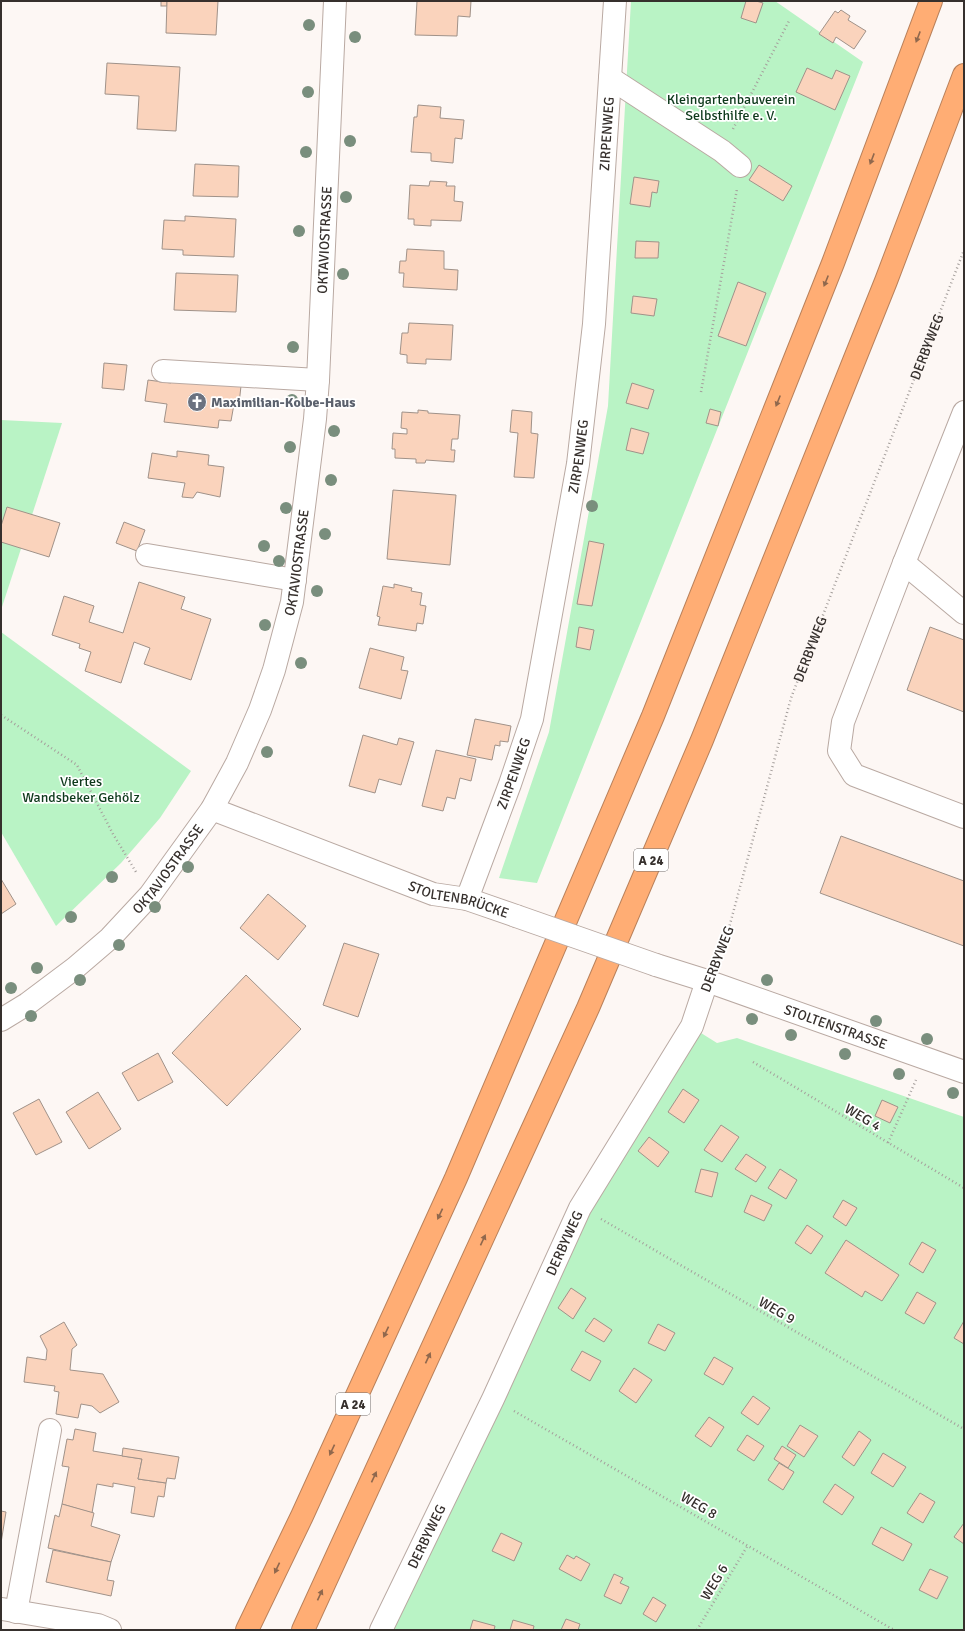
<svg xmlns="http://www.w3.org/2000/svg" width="965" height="1631" viewBox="0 0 965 1631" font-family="Signika,sans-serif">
  <rect width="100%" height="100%" fill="#fdf7f4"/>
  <g fill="#b9f3c5">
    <path d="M631,1H775L863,62L537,883L499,878L549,732L608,406Z"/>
    <path d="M1,420L62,423L1,610Z"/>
    <path d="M1,632L191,771L160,818L121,863L56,926L1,832Z"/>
    <path d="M701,1033L717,1043L737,1038L964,1117V1630H393L589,1207Z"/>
  </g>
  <g fill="#fad3bc" stroke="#a09289">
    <rect x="161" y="1" width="6" height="5"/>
    <path d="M167,1H218L216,35L166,33Z"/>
    <path d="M417,1H471L470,17L458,16L457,36L415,35Z"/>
    <path d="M746,1H756L763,3L756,23L741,18Z"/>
    <path d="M841,10L850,16L848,20L866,31L854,49L836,37L833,43L819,34L835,11L838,13Z"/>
    <path d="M107,63L180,67L176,131L137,129L139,96L105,94Z"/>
    <path d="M807,68L832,79L836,70L850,76L835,110L796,92Z"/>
    <path d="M418,105L441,107L440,118L464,120L462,139L455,138L453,163L431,161V153L411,152L414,117H417Z"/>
    <path d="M195,164L239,166L238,197L193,196Z"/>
    <path d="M759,165L792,186L783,201L749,180Z"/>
    <path d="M634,177L659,181L657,193L652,192L650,207L630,204Z"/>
    <path d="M430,181L447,182L446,186H455L454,201L463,202L461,221L431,220V226L414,225V219H408L410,185L429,186Z"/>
    <path d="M185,216L236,219L234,257L183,255V250L162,249L164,220L185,221Z"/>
    <path d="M636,241L659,242L658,258H635Z"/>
    <path d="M407,249L444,251V269L458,270L457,290L403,287L404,273H399L400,261H406Z"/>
    <path d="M176,273L238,275L236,312L174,310Z"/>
    <path d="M738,282L766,293L746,346L718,336Z"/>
    <path d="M633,296L657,299L654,316L631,313Z"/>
    <path d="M409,323L453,325L451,360L426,359V364L407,363V355L400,354L402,333H408Z"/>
    <path d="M104,363L127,365L124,390L102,388Z"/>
    <path d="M172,378L241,386L239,404H234L231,421L219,420L218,428L164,422L167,404L145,401L148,380L171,383Z"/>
    <path d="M632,383L654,390L648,409L626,403Z"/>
    <path d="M710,409L721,412L718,426L706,423Z"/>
    <path d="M418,410L428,411V413L460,415L458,439H452L451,450H455L454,462L426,460L425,463H416V459L395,458V449H392L393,433L407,434V429L401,428L402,412L418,413Z"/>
    <path d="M512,410L532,412L531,433L538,434L534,478L514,477L518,433L510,432Z"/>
    <path d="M631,428L649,433L643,454L626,450Z"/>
    <path d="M177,451L209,455L208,465L224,467L220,497L197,492L193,498L182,497L185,483L148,478L152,453L177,457Z"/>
    <path d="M393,490L456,495L450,565L387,559Z"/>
    <path d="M7,507L60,523L49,557L1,542V526Z"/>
    <path d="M124,522L145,530L137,551L116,543Z"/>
    <path d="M589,541L604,544L592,606L577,604Z"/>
    <path d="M139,582L185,597L181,609L211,619L191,680L144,664L150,648L134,642L121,683L85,671L91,652L79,648L80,644L52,635L64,596L94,606L89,622L123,633Z"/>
    <path d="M394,584L412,588L411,591L422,593L420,605L426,606L423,624L417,623L416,631L378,625L380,617L377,616L383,586L394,588Z"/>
    <path d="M579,627L594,630L590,650L576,647Z"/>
    <path d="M930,627L964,640V712L907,690Z"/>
    <path d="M370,648L404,657L401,670L408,671L401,699L359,688Z"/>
    <path d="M475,719L511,726L508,742L500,741V746L495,745L492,760L467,755Z"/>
    <path d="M363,735L397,745L399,738L414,742L401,785L379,779L375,793L349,786Z"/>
    <path d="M436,750L476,759L471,781L460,778L455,799L447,797L443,811L422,806Z"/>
    <path d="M841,836L964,881V946L820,893Z"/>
    <path d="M1,879L16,904L1,914Z"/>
    <path d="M268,894L306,926L278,960L240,928Z"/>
    <path d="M344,943L379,954L358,1017L323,1005Z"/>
    <path d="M246,975L301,1029L227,1106L172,1053Z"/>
    <path d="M158,1053L173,1082L138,1101L122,1073Z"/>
    <path d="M683,1089L699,1100L684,1123L668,1112Z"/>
    <path d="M98,1092L121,1129L89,1149L66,1112Z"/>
    <path d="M39,1099L62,1142L36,1155L13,1113Z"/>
    <path d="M882,1100L898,1107L890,1123L875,1116Z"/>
    <path d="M721,1125L739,1137L722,1162L704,1150Z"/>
    <path d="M649,1137L669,1152L658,1167L638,1151Z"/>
    <path d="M746,1154L766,1167L756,1182L735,1169Z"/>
    <path d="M701,1169L718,1173L712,1197L695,1192Z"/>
    <path d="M780,1169L797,1180L786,1199L768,1188Z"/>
    <path d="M751,1195L772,1205L764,1221L744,1212Z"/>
    <path d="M843,1200L857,1208L846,1226L833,1217Z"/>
    <path d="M807,1225L823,1236L811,1254L795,1243Z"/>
    <path d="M846,1240L899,1275L882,1301L865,1291L862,1297L825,1273Z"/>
    <path d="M922,1242L936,1250L923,1273L909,1264Z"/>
    <path d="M571,1288L586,1298L573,1319L558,1308Z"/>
    <path d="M917,1292L936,1303L924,1324L905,1313Z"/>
    <path d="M594,1318L612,1330L604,1342L585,1331Z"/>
    <path d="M964,1321V1344L954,1338Z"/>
    <path d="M64,1322L77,1345L72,1349L70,1370L103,1374L119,1402L100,1413L92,1406L81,1404L78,1418L56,1414L59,1392L54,1391L55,1386L24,1382L27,1357L46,1360L47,1350L40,1336Z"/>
    <path d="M658,1324L675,1333L665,1351L648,1343Z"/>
    <path d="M582,1351L601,1361L590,1381L571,1370Z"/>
    <path d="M714,1357L733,1368L723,1385L704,1374Z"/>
    <path d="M634,1368L652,1380L636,1403L619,1391Z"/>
    <path d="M753,1396L770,1408L758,1425L741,1413Z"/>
    <path d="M709,1417L724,1427L711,1447L695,1436Z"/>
    <path d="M800,1425L818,1436L804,1457L787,1446Z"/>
    <path d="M75,1429L96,1433L93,1451L142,1459L138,1479L166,1483L164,1497L158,1496L154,1517L131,1513L135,1487L113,1483V1487L97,1484L92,1513L62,1504L69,1467L62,1466L67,1439L73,1440Z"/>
    <path d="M859,1431L871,1440L854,1466L842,1457Z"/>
    <path d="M747,1435L764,1446L754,1461L737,1450Z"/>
    <path d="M782,1446L796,1455L788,1468L774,1459Z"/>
    <path d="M123,1448L179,1457L175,1479L167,1478L166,1483L138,1479L142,1459L122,1456Z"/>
    <path d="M883,1453L906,1467L893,1487L871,1473Z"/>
    <path d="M779,1463L794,1472L783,1490L768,1480Z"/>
    <path d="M835,1484L854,1497L842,1515L823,1502Z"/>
    <path d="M920,1493L935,1502L923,1523L907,1513Z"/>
    <path d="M62,1504L94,1513L91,1526L120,1535L111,1562L48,1548L55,1515L59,1517Z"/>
    <path d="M1,1511L6,1512L1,1543Z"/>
    <path d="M964,1523V1544L954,1537Z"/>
    <path d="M881,1527L912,1544L903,1561L872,1544Z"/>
    <path d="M501,1533L522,1543L514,1561L492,1551Z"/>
    <path d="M53,1550L111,1562L107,1580L114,1581L111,1596L46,1582Z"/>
    <path d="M567,1555L574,1559L576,1556L590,1564L581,1581L559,1569Z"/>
    <path d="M930,1569L948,1577L937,1599L919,1590Z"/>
    <path d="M614,1574L623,1578L620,1583L629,1587L621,1604L604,1596Z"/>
    <path d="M653,1597L666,1605L656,1622L643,1614Z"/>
    <path d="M566,1619L580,1624L578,1630H561Z"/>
    <path d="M473,1620L495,1626L494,1630H470Z"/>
    <path d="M513,1620L534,1626L533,1630H510Z"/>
  </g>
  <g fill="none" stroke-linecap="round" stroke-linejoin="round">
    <g stroke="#b9a9a2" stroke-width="24">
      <g id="minor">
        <path d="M610,78L722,151L740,166"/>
        <path d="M163,371L318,380"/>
        <path d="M147,555L295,580"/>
        <path d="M904,563L964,412"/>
        <path d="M964,613L904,563L843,722L839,751L854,775L964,817"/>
        <path id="s2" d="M212,809L433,894L467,899L516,916"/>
        <path id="s3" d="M467,899L510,784L532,719L578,464L594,324L615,1"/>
        <path id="s4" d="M656,965L707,981L964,1072"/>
        <path id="s5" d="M1,1020L27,1004L75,968L110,938L150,895L212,809L237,763L260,710L274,670L292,602L315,419L318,380L335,1"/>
        <path d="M2,1609L98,1625L110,1630"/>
        <path d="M16,1612L50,1430"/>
        <path id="s6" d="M381,1630L493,1399L580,1208L692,1026L707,981"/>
      </g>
    </g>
    <g stroke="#b9815b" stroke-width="24">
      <g id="highway">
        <path d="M247,1630L302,1516L456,1178L653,716L833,263L931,1"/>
        <path d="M303,1630L588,1008L702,740L886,281L964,75"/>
      </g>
    </g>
    <g stroke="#a59f9c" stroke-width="2.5" stroke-dasharray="1 3" stroke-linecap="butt">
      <path d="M733,129L790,19"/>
      <path d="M701,392L737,189"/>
      <path d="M1,715L77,765L113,834L136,872"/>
      <path id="s1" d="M717,959L726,939L791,698L964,250"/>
      <path d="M753,1062L964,1188"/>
      <path d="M888,1143L916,1080"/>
      <path d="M601,1219L964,1429"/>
      <path d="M514,1411L894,1630"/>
      <path d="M697,1630L748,1545"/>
    </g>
    <use href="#minor" stroke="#fff" stroke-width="22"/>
    <use href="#highway" stroke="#ffad74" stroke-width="22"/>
    <g stroke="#b9a9a2" stroke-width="24" stroke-linecap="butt">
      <path id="minor-bridge" d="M516,916L656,965"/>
    </g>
    <use href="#minor-bridge" stroke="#fff" stroke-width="22"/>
  </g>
  <g fill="#798e7d">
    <circle cx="309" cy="25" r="6"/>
    <circle cx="355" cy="37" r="6"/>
    <circle cx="308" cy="92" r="6"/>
    <circle cx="350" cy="141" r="6"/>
    <circle cx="306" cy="152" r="6"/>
    <circle cx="346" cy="197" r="6"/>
    <circle cx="299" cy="231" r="6"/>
    <circle cx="343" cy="274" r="6"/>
    <circle cx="293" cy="347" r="6"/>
    <circle cx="292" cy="400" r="6"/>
    <circle cx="334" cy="431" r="6"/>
    <circle cx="290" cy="447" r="6"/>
    <circle cx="331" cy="480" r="6"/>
    <circle cx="592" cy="506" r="6"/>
    <circle cx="286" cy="508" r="6"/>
    <circle cx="325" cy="534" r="6"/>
    <circle cx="264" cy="546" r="6"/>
    <circle cx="279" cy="561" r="6"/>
    <circle cx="317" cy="591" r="6"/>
    <circle cx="265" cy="625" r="6"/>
    <circle cx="301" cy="663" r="6"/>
    <circle cx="267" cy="752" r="6"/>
    <circle cx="188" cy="867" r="6"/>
    <circle cx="112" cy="877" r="6"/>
    <circle cx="155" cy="907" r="6"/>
    <circle cx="71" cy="917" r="6"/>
    <circle cx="119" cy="945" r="6"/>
    <circle cx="37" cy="968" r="6"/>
    <circle cx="80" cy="980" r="6"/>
    <circle cx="767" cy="980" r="6"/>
    <circle cx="11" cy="988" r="6"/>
    <circle cx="31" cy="1016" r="6"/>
    <circle cx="752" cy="1019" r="6"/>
    <circle cx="876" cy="1021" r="6"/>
    <circle cx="791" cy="1035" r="6"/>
    <circle cx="927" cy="1039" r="6"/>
    <circle cx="845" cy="1054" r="6"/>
    <circle cx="899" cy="1074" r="6"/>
    <circle cx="953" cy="1093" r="6"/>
  </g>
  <defs><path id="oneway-solid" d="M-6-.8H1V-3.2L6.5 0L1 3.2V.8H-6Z"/></defs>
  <g fill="#90684d">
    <use href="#oneway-solid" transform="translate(918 37) rotate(111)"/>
    <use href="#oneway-solid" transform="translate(872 159) rotate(111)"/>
    <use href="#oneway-solid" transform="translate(826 281) rotate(112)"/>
    <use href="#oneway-solid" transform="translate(778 401) rotate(112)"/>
    <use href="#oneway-solid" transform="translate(440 1214) rotate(115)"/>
    <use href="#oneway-solid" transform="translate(483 1240) rotate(-65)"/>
    <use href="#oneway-solid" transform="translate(386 1332) rotate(115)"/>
    <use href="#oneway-solid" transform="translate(428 1358) rotate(-65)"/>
    <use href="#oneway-solid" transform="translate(332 1450) rotate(115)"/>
    <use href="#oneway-solid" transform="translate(374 1477) rotate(-65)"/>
    <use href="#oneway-solid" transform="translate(277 1568) rotate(115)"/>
    <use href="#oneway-solid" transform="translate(320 1595) rotate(-65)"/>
  </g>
  <defs>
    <g id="church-disc" transform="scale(1)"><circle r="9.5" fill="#6b7280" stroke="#fff"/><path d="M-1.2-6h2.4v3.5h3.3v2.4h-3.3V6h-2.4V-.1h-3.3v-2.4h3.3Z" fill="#fff"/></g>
  </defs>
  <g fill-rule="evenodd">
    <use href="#church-disc" x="197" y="402"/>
  </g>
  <g text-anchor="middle" stroke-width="3.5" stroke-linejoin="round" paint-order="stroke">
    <g fill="#fff" stroke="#726e6c" stroke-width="1">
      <rect x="634" y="849" width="34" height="22" rx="3"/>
      <rect x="336" y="1393" width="34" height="22" rx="3"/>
    </g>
    <g font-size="13" font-weight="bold" fill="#36302d">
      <text x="651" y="865">A 24</text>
      <text x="353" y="1409">A 24</text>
    </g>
    <g font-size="14" fill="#0d391b" stroke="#fff">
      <text x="731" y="104">Kleingartenbauverein<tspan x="731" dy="16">Selbsthilfe e. V.</tspan></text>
      <text x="81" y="786">Viertes<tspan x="81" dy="16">Wandsbeker Gehölz</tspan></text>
    </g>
    <g font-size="14" fill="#36302d" stroke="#fff">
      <text dy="5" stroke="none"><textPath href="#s3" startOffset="782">ZIRPENWEG</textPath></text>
      <text dy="5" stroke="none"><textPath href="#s5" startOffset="888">OKTAVIOSTRASSE</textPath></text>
      <text dy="5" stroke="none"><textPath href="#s1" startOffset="648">DERBYWEG</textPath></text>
      <text dy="5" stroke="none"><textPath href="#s3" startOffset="458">ZIRPENWEG</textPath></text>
      <text dy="5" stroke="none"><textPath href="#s5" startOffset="564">OKTAVIOSTRASSE</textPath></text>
      <text dy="5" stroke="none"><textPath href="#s1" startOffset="324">DERBYWEG</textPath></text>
      <text dy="5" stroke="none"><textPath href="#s3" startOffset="134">ZIRPENWEG</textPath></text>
      <text dy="5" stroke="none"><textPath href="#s5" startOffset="227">OKTAVIOSTRASSE</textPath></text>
      <text dy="5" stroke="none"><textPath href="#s2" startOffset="263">STOLTENBRÜCKE</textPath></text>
      <text transform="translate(717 959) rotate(-69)" y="5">DERBYWEG</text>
      <text dy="5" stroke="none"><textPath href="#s4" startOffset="190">STOLTENSTRASSE</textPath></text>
      <text transform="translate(863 1117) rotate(31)" y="5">WEG 4</text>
      <text dy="5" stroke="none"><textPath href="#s6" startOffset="428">DERBYWEG</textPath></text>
      <text transform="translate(777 1310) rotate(30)" y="5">WEG 9</text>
      <text transform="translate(699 1505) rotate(30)" y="5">WEG 8</text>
      <text dy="5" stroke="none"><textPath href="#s6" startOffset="104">DERBYWEG</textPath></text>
      <text transform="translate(714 1582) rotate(-59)" y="5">WEG 6</text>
    </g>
    <g font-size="14" font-weight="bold" fill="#5b616d" stroke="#fff" text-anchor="start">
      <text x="211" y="407">Maximilian-Kolbe-Haus</text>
    </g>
  </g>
  <rect width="965" height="1631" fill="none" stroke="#36302d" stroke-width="4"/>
</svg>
